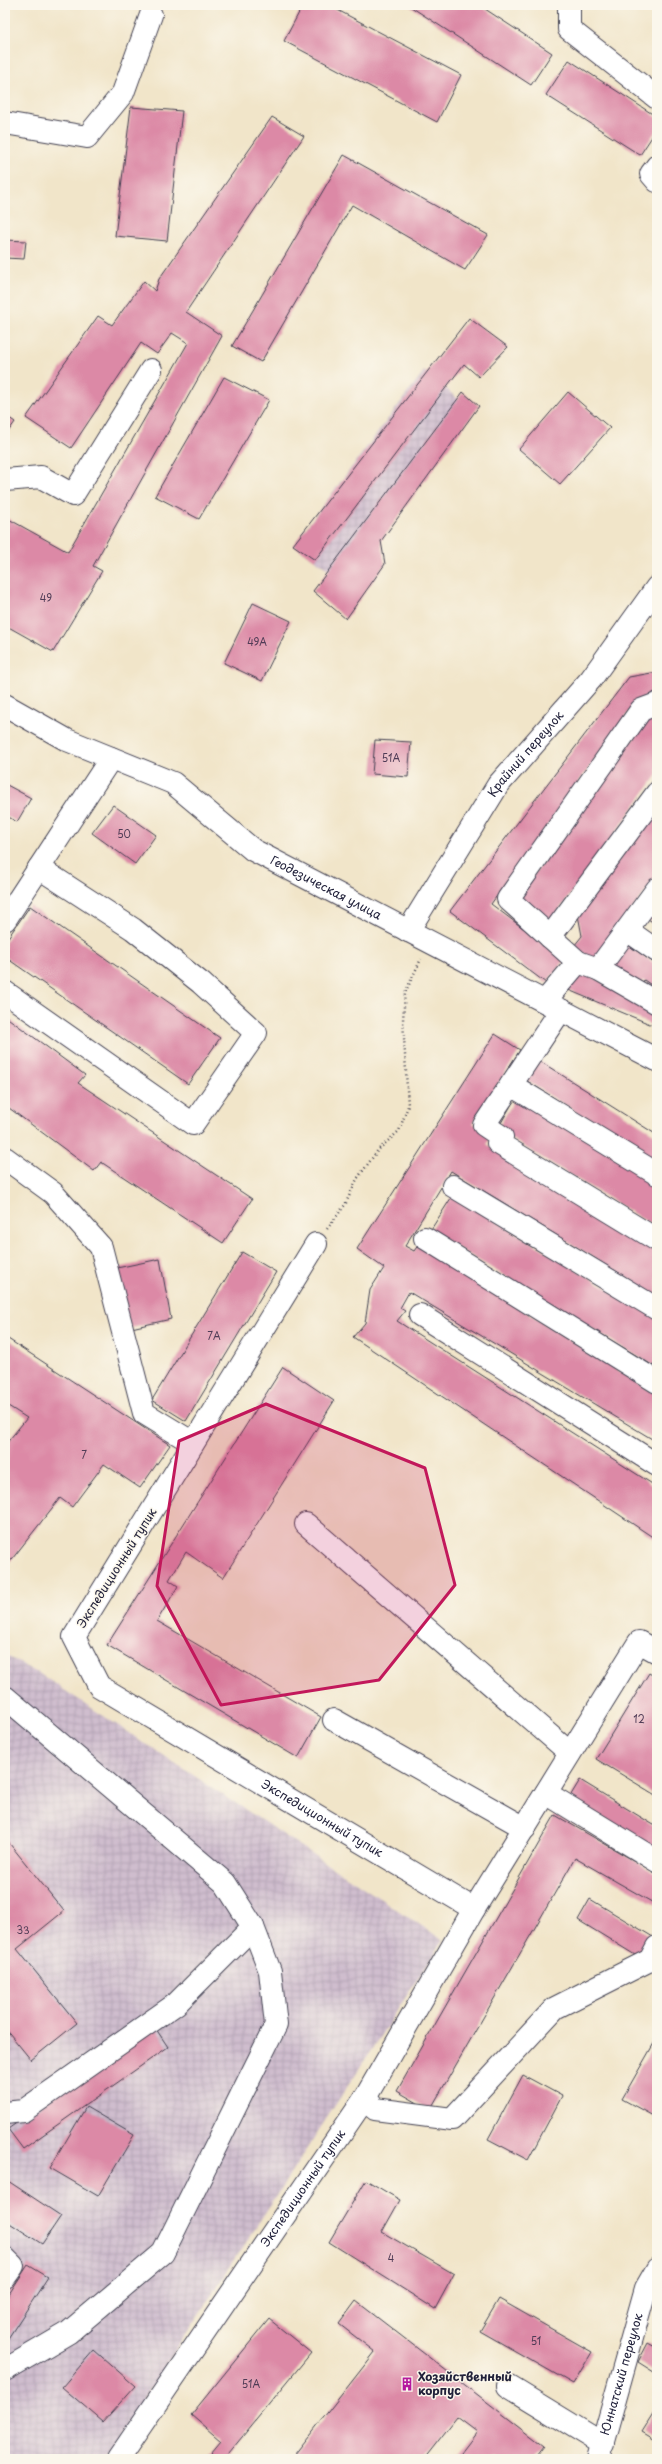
<svg xmlns="http://www.w3.org/2000/svg" width="662" height="2464" viewBox="0 0 662 2464" font-family="'Playpen Sans',sans-serif">
  <defs>
    <pattern id="industrial-grid" width="8" height="8" patternUnits="userSpaceOnUse"><rect width="8" height="8" fill="#cfbdce"/><path d="M0 4h8M4 0v8" fill="none" stroke="#b1a2b2"/></pattern>
  </defs>
  <rect width="100%" height="100%" fill="#fbf7ec"/>
  <filter id="ink" filterUnits="userSpaceOnUse"><feTurbulence type="fractalNoise" baseFrequency=".025" numOctaves="2"/><feDisplacementMap in="SourceGraphic" scale="8" xChannelSelector="R" yChannelSelector="G"/><feConvolveMatrix kernelMatrix="1 2 1 2 8 2 1 2 1" color-interpolation-filters="sRGB"/></filter>
  <filter id="wash" filterUnits="userSpaceOnUse"><feTurbulence type="fractalNoise" baseFrequency=".012" numOctaves="4" result="noise"/><feDisplacementMap in="SourceGraphic" scale="16" xChannelSelector="R" yChannelSelector="G"/><feGaussianBlur stdDeviation="0.9" result="paint"/><feColorMatrix in="noise" values="0 0 0 0 0 0 0 0 0 0 0 0 0 0 0 0 0 1.4 0 .05"/><feComposite in="paint" operator="in"/></filter>
  <g filter="url(#wash)">
    <rect width="100%" height="100%" fill="#f1e5c9"/>
    <g fill="url(#industrial-grid)">
      <path d="M424,371L474,412L347,582L293,545Z"/>
      <path d="M5,1655L43,1676L443,1940L109,2452L101,2459H5Z"/>
    </g>
    <g id="blocks">
      <g fill="#dc89a6">
        <path d="M303,5H328L461,75L437,122L284,41Z"/>
        <path d="M408,5H479L552,53L531,85Z"/>
        <path d="M569,60L657,117V129L640,155L546,95Z"/>
        <path d="M131,107L182,111L167,241L115,236Z"/>
        <path d="M272,117L304,136L186,312L222,336L93,566L102,571L53,652L5,625V517L68,552L188,343L172,333L157,354L141,343L71,448L26,418L98,316L112,325L144,281L155,291L159,279Z"/>
        <path d="M344,155L488,235L465,270L352,205L261,362L232,346Z"/>
        <path d="M5,240L26,241L24,259L5,258Z"/>
        <path d="M469,318L508,347L479,377L464,364L315,560L293,545Z"/>
        <path d="M224,377L269,400L199,519L155,496Z"/>
        <path d="M463,392L479,406L381,541L385,564L346,619L313,591Z"/>
        <path d="M568,392L610,428L560,484L519,449Z"/>
        <path d="M5,415L15,422L5,436Z"/>
        <path d="M253,603L291,621L262,681L224,663Z"/>
        <path d="M657,672V691L637,701L491,904L565,960L546,983L450,911L629,677Z"/>
        <path d="M653,712L657,715V775L549,924L517,897Z"/>
        <path d="M375,740L411,742L408,777L372,774Z"/>
        <path d="M5,784L31,798L17,822L5,815Z"/>
        <path d="M113,805L156,835L135,864L92,833Z"/>
        <path d="M657,807V876L594,961L574,946L582,936L578,915Z"/>
        <path d="M30,906L220,1038L188,1084L5,957V942Z"/>
        <path d="M657,906V925L648,919Z"/>
        <path d="M625,943L657,965V989L644,980L641,987L609,965Z"/>
        <path d="M580,970L657,1012V1027L566,989Z"/>
        <path d="M5,1016L85,1075L78,1083L252,1199L223,1243L101,1162L94,1171L5,1105Z"/>
        <path d="M495,1034L520,1050L473,1123L492,1135L487,1144L657,1248V1296L451,1171L405,1246L414,1251L419,1244L657,1395V1442L409,1292L400,1308L405,1311L397,1321L657,1487V1540L353,1337L365,1323L370,1290L384,1268L357,1249Z"/>
        <path d="M538,1060L657,1135V1163L524,1079Z"/>
        <path d="M517,1095L657,1181V1228L497,1130Z"/>
        <path d="M453,1195L657,1318V1368L430,1231Z"/>
        <path d="M242,1252L276,1272L186,1421L152,1400Z"/>
        <path d="M160,1259L171,1319L127,1329L112,1269Z"/>
        <path d="M5,1337L170,1445L140,1488L104,1464L72,1507L60,1498L5,1568V1445L27,1418L5,1404Z"/>
        <path d="M283,1367L334,1401L223,1578L186,1552L169,1580L178,1586L157,1621L321,1717L298,1758L107,1645Z"/>
        <path d="M649,1673L657,1678V1796L596,1759Z"/>
        <path d="M580,1780L657,1827V1852L569,1798Z"/>
        <path d="M555,1815L657,1874V1905L575,1858L430,2110L397,2091Z"/>
        <path d="M5,1838L64,1911L17,1949L77,2023L31,2060L5,2028Z"/>
        <path d="M590,1899L653,1937L640,1958L578,1920Z"/>
        <path d="M154,2026L168,2047L23,2149L8,2129Z"/>
        <path d="M657,2038V2113L655,2117L622,2099Z"/>
        <path d="M523,2075L562,2096L528,2160L488,2139Z"/>
        <path d="M86,2107L134,2135L98,2196L50,2168Z"/>
        <path d="M5,2179L61,2216L42,2244L5,2220Z"/>
        <path d="M366,2180L400,2200L382,2232L454,2274L435,2309L329,2242Z"/>
        <path d="M28,2265L48,2277L5,2343V2300Z"/>
        <path d="M499,2299L592,2352L573,2384L480,2331Z"/>
        <path d="M356,2301L544,2446L534,2459H459L457,2458L477,2432L457,2417L424,2459H291L375,2352L339,2324Z"/>
        <path d="M269,2319L311,2353L224,2459H206L221,2441L191,2415Z"/>
        <path d="M648,2343L657,2348V2374L638,2362Z"/>
        <path d="M94,2350L135,2386L103,2422L62,2387Z"/>
        <path d="M657,2407V2440L642,2431Z"/>
      </g>
    </g>
  </g>
  <g filter="url(#ink)">
    <use href="#blocks" fill-opacity="0" stroke="#413f50" stroke-width="1"/>
    <g fill="none" stroke-linecap="round" stroke-linejoin="round">
      <g stroke="#413f50" stroke-width="24">
        <g id="minor">
          <path d="M569,5V29L657,98"/>
          <path d="M5,123L87,137L123,93L151,15"/>
          <path d="M657,166L651,174L657,181"/>
          <path d="M5,480L41,477L73,495L151,370"/>
          <path id="s1" d="M5,705L67,740L173,783L253,850L657,1060"/>
          <path d="M5,920L111,758"/>
          <path d="M627,930L657,951"/>
          <path id="s2" d="M408,931L498,785L591,679L657,587"/>
          <path d="M550,937L657,793"/>
          <path d="M578,962L508,899L641,710L657,704"/>
          <path d="M598,969L657,1003"/>
          <path d="M5,992L193,1124L256,1033L201,983L133,929L39,868"/>
          <path d="M545,1001L578,962L598,969L657,889"/>
          <path d="M561,1010L484,1125L502,1137L498,1143L657,1240"/>
          <path d="M511,1085L657,1174"/>
          <path d="M5,1158L53,1193L101,1247L144,1413L193,1443"/>
          <path d="M453,1186L657,1309"/>
          <path d="M425,1238L657,1382"/>
          <path id="s3" d="M316,1244L74,1637L99,1686L474,1909"/>
          <path d="M420,1315L657,1465"/>
          <path d="M306,1524L570,1753"/>
          <path d="M5,1697L225,1883L253,1927L270,1971L276,2025L163,2253L68,2333L5,2370"/>
          <path d="M334,1720L525,1828"/>
          <path d="M546,1793L657,1861"/>
          <path d="M365,2098L375,2109L452,2119L555,2008L650,1960L657,1947"/>
          <path d="M5,2113L23,2111L176,2004L253,1927"/>
          <path d="M5,2258L13,2266L5,2277"/>
          <path d="M508,2386L603,2444"/>
          <path id="s4" d="M118,2459L365,2098L474,1909L639,1642L657,1652"/>
          <path id="s5" d="M598,2459L646,2288L657,2269"/>
        </g>
      </g>
      <path stroke="#413f50" stroke-width="2.5" stroke-dasharray="1 3" stroke-linecap="butt" d="M327,1229L345,1205L357,1179L378,1150L399,1131L408,1106L403,1020L405,993L421,959"/>
      <use href="#minor" stroke="#fff" stroke-width="22"/>
    </g>
  </g>
  <path fill="#c2185b" fill-opacity="0.2" stroke="#c2185b" stroke-width="3" stroke-linejoin="round" d="M266,1404L425,1468L455,1585L379,1680L221,1705L157,1586L179,1441Z"/>
  <defs>
    <g id="building-bare" transform="scale(1.08)"><path d="M-4-6H4V6H1V3H-1V6H-4ZM-2.5-4.3h1.7v1.8h-1.7ZM.8-4.3h1.7v1.8H.8ZM-2.5-1h1.7V.8h-1.7ZM.8-1h1.7V.8H.8Z" fill="#b5179e" stroke="#fbf7ec" stroke-width="2.5" paint-order="stroke"/></g>
  </defs>
  <g fill-rule="evenodd">
    <use href="#building-bare" x="407" y="2384"/>
  </g>
  <g text-anchor="middle" stroke-width="3" stroke-linejoin="round" paint-order="stroke">
    <g font-size="10" fill="#503c56">
      <text x="46" y="602">49</text>
      <text x="257" y="646">49А</text>
      <text x="391" y="762">51А</text>
      <text x="124" y="838">50</text>
      <text x="214" y="1340">7А</text>
      <text x="84" y="1459">7</text>
      <text x="639" y="1723">12</text>
      <text x="23" y="1934">33</text>
      <text x="391" y="2262">4</text>
      <text x="536" y="2345">51</text>
      <text x="251" y="2388">51А</text>
    </g>
    <g font-size="12" fill="#22223b" stroke="#fbf7ec">
      <text dy="4" stroke="none"><textPath href="#s2" startOffset="213">Крайний переулок</textPath></text>
      <text dy="4" stroke="none"><textPath href="#s1" startOffset="372">Геодезическая улица</textPath></text>
      <text transform="translate(117 1568) rotate(-58)" y="4">Экспедиционный тупик</text>
      <text dy="4" stroke="none"><textPath href="#s3" startOffset="776">Экспедиционный тупик</textPath></text>
      <text dy="4" stroke="none"><textPath href="#s4" startOffset="328">Экспедиционный тупик</textPath></text>
      <text dy="4" stroke="none"><textPath href="#s5" startOffset="88">Юннатский переулок</textPath></text>
    </g>
    <g font-size="12" font-weight="bold" fill="#22223b" stroke="#fbf7ec" text-anchor="start">
      <text x="418" y="2381">Хозяйственный<tspan x="418" dy="14">корпус</tspan></text>
    </g>
  </g>
  <rect width="662" height="2464" fill="none" stroke="#fbf7ec" stroke-width="20"/>
</svg>
